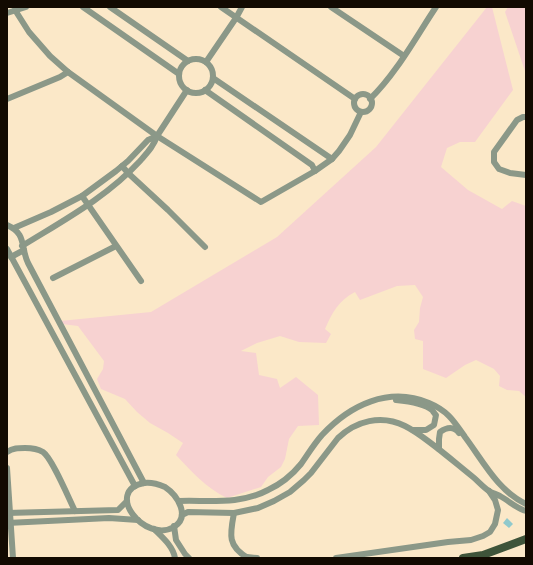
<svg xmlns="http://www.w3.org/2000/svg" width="533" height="565" viewBox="0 0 533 565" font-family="Barlow,sans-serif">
  <rect width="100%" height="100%" fill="#fbe8c8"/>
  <g fill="#f7d2d1">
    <path d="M487,7H492L513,90L475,142H460L447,148L441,167L468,190L502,209L512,201L526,206V397L519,391L507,390L499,386L500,376L494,369L476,360L465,365L446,378L423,369V341L415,339L414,330L419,322L420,308L423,297L415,285L397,286L360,300L355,292C339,300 332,313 325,329L331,334L326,343L299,342L280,336L257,343L241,351L256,353L259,375L277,379L280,388L296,377L318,395L319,425L298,426L289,439L285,459L281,467L268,477L261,487L227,498C206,488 191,471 176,455L183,443L168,433L150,423L137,412L125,399L101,389L97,379L103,369L104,361L78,326L62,324L60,321L151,312L277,237L376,147Z"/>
    <path d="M508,7H526V74L505,12Z"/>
  </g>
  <path fill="#90c9cc" d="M507,518L513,524L509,528L503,523Z"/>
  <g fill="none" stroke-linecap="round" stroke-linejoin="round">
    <g stroke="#8b9888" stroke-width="6">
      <path d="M83,7L179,74"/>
      <path d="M110,7L188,61"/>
      <path d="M221,7L355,99"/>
      <path d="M331,7L404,56"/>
      <path d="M15,10L29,32L50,56L68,72L157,136L261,202L315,171L332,159L339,151L350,135L361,112"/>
      <path d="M7,13L26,7"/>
      <circle cx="196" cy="76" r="17"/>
      <path d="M206,62L236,18L242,7"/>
      <path d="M213,78L332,159"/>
      <path d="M205,90L312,165L315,171"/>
      <circle cx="363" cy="103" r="9"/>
      <path d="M7,99L60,77L68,72"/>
      <path d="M370,99C396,74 416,37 436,7"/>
      <path d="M526,117H523L517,120L494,152V162L499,169L510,173L526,175"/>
      <path d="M122,166L128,173L168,210L205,247"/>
      <path d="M82,196L141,281"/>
      <path d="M7,225C27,234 20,246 28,263L144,483"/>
      <path d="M14,228L51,212L82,196L116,171L128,161L148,140L157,136"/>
      <path d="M22,246C64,220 107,197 140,161C147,153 154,146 157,136L187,90"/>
      <path d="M7,249L135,486"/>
      <path d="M11,257L24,250"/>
      <path d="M53,278L116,246"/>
      <path d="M396,400C406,401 424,403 432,410C433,411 434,413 436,415L434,425L426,430H413"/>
      <path d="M439,449V439L440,432C447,427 454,426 459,433"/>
      <path d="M7,452C13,448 18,448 25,448C31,448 38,449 43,452C52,458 69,499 75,511"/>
      <path d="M7,468L13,558"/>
      <path d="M144,483C151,482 158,484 165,487C177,495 191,516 174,527C145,544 103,491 144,483Z"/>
      <path d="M179,501C209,500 240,505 268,490C281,484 292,475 301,464C308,454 314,444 322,435C350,405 389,386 429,403C448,411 454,421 465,437C483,461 498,491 526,504"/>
      <path d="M7,513L118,510L127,501"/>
      <path d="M234,513C230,534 227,546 248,558"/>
      <path d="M182,515L188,512L234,513L258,508L274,501L290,492L304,480L311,473L338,438C356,421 381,414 405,426C413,430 420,435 428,441C443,452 458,465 473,477C478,481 483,487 489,491C492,493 496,494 500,496C509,501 516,508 526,511"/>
      <path d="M7,523L109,518L138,520"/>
      <path d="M174,526L176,540L185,554L189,558"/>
      <path d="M154,529C162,537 173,546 175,558"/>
      <path d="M247,557L257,558"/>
      <path d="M336,558L448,542L471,540L483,536L490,532L495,524L498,510L495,500L489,491"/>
    </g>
    <path stroke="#3e543a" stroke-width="8" d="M463,558L483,555L526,539"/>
  </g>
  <rect width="533" height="565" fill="none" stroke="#120a01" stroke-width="16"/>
</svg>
